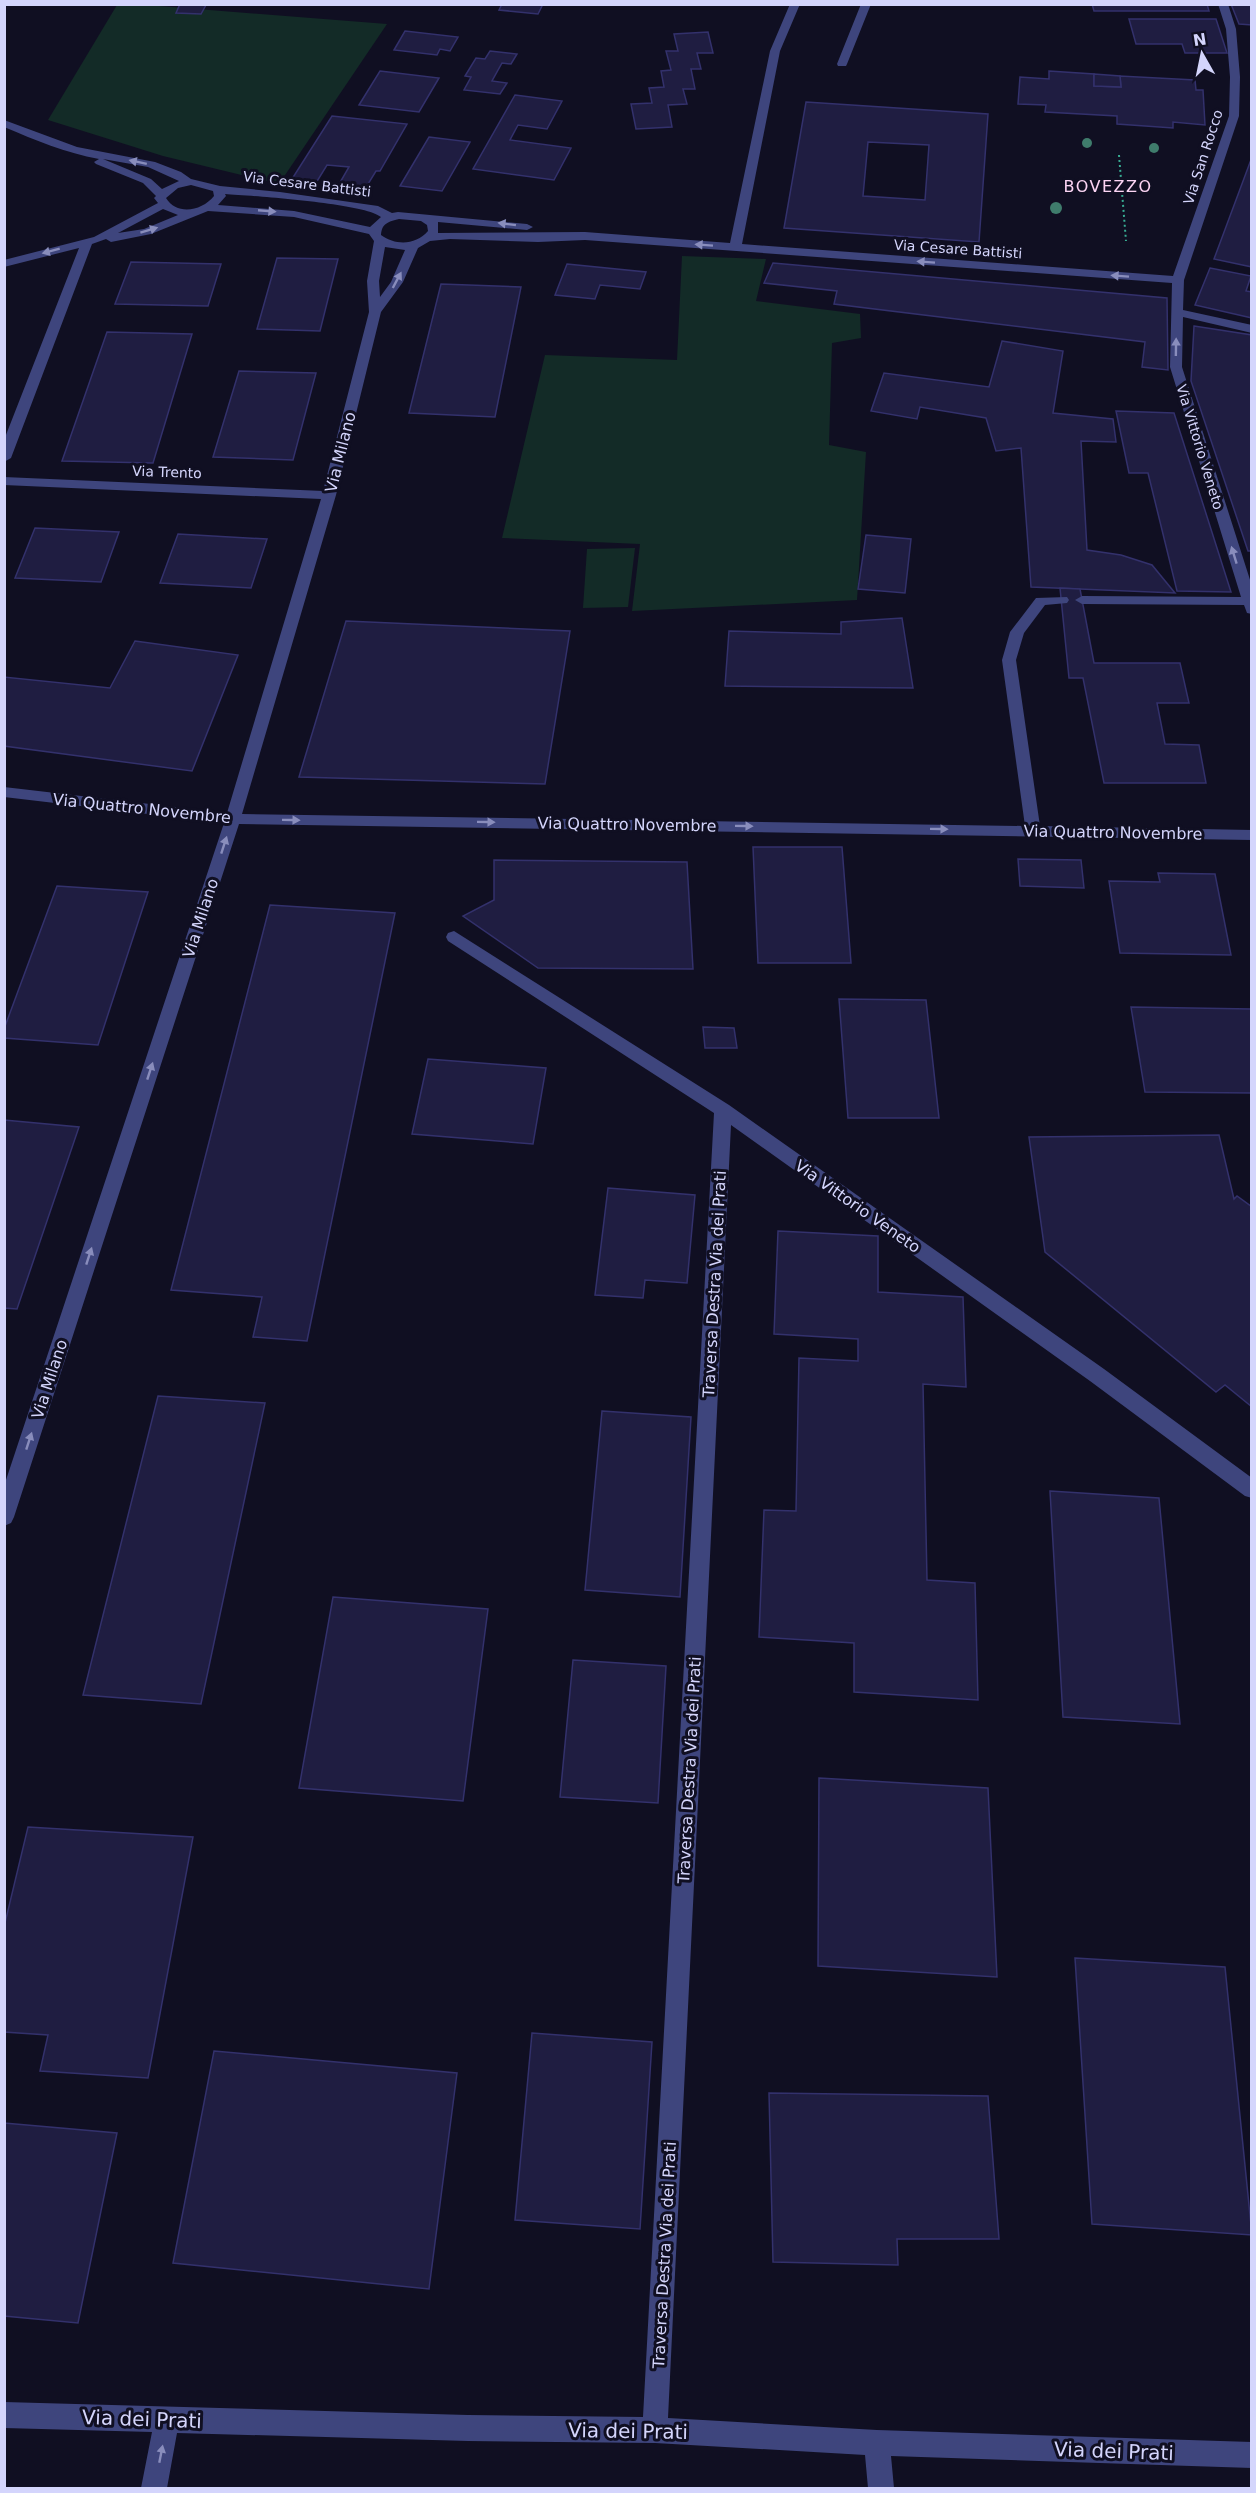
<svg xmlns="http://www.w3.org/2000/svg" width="1256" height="2493" viewBox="0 0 1256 2493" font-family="'DejaVu Sans',sans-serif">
  <rect width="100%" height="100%" fill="#100f22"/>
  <g fill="#132b27">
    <path d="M117,5H147L387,24L279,184L163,156L48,120Z"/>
    <path d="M682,256L766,259L756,301L860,314L861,338L832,343L829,445L866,452L857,600L632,611L640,544L502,538L545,355L677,360Z"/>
    <path d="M635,548L628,607L583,608L587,549Z"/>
  </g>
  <g fill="#1f1d41" stroke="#33316c" stroke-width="1.5" fill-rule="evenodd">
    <path d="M180,4H191L206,5L201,14L176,13Z"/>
    <path d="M502,4H543L538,14L499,10Z"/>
    <path d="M1092,4H1207L1209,11H1094Z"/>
    <path d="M1231,4H1252V25L1239,24Z"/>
    <path d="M1129,19H1216L1227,53H1185L1182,44H1136Z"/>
    <path d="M405,31L458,37L450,51L440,49L437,55L394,50Z"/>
    <path d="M708,32L713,53H697L701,69H691L695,89H683L687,104L668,105L672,127L636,129L631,104L652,103L649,88L664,87L661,71L671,70L666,51H678L674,34Z"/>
    <path d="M490,51L517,54L511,64L502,63L492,81L507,83L500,94L464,90L471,77L465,76L476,58L485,59Z"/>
    <path d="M380,71L439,78L419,112L359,105Z"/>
    <path d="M1049,71L1094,74V86L1121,87L1120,76L1195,80L1196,90H1203L1205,125L1173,122V128L1117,124V116L1045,112L1046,105L1018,104L1020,77L1049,79Z"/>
    <path d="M1094,74L1120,76L1121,87L1094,86Z"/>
    <path d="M515,95L562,101L547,129L518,125L510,140L571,148L554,180L473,169Z"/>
    <path d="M806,102L988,114L979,242L784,228ZM868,142L929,145L925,200L863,196Z"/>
    <path d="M332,116L407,124L380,171H376L365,189L338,186L349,167L327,165L316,183L292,179Z"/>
    <path d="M429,137L470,142L442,191L400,186Z"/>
    <path d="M1252,157V267L1214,259Z"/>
    <path d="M277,258L338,259L320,331L257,329Z"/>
    <path d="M131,262L221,264L208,306L115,304Z"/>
    <path d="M773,263L1167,298L1168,370L1142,367L1145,342L834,304L837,291L764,283Z"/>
    <path d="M567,264L646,272L640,289L600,285L595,299L555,295Z"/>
    <path d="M1210,268L1251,276L1246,291L1252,292V318L1195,305Z"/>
    <path d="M441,284L521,287L495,417L409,413Z"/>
    <path d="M1194,326L1252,335V551H1248L1191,381Z"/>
    <path d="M107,332L192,334L153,463L62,461Z"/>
    <path d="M1002,341L1063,351L1053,413L1113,419L1116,442L1081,441L1087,550L1121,555L1152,565L1175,593L1031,587L1021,448L996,451L986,418L920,407L917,419L871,411L884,373L989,387Z"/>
    <path d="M239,371L316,373L293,460L213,457Z"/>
    <path d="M1116,411L1174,413L1231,592L1177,591L1148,473H1129Z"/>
    <path d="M35,528L119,532L101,582L15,578Z"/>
    <path d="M178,534L267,539L251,588L160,583Z"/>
    <path d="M866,535L911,539L905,593L858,589Z"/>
    <path d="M1060,588L1080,589L1094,663H1180L1189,703H1157L1165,744L1199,745L1206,783H1104L1083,678H1069Z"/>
    <path d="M902,618L913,688L725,686L729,631L841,634V622Z"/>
    <path d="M346,621L570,631L545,784L299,777Z"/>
    <path d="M135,641L238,655L192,771L4,746V677L110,688Z"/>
    <path d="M753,847H842L851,963H758Z"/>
    <path d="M1018,859L1081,860L1084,888L1020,886Z"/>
    <path d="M494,860L687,862L693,969L538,968L463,916L494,900Z"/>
    <path d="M1158,873L1215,874L1231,955L1120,953L1109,881L1160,882Z"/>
    <path d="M57,886L148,892L98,1045L4,1038V1029Z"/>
    <path d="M270,905L395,913L307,1341L253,1337L262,1297L171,1290Z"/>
    <path d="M839,999L926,1000L939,1118H848Z"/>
    <path d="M1131,1007L1251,1009L1252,1093L1145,1092Z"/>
    <path d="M703,1027L734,1028L737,1048H705Z"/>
    <path d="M428,1059L546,1068L533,1144L412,1134Z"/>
    <path d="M4,1120L79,1127L17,1309L4,1308Z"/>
    <path d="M1219,1135L1234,1199L1237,1196L1252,1207V1407L1225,1385L1216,1392L1045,1252L1029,1137Z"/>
    <path d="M608,1188L695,1195L687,1283L645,1280L643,1298L595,1295Z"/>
    <path d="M778,1231L878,1236V1292L963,1297L966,1387L923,1384L927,1580L975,1583L978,1700L854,1692V1643L759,1637L764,1510L796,1511L799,1358L858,1361V1339L774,1334Z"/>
    <path d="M158,1396L265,1403L201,1704L83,1695Z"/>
    <path d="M602,1411L691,1417L680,1597L585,1590Z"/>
    <path d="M1050,1491L1159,1498L1180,1724L1063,1717Z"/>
    <path d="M333,1597L488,1609L463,1801L299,1788Z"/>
    <path d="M573,1660L666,1666L658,1803L560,1797Z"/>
    <path d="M819,1778L988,1788L997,1977L818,1966Z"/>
    <path d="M28,1827L193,1837L148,2078L40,2071L48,2035L4,2032V1927Z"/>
    <path d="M1075,1958L1225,1967L1252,2235L1092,2224Z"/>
    <path d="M532,2033L652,2042L640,2229L515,2220Z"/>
    <path d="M214,2051L457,2073L429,2289L173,2263Z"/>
    <path d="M769,2093L988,2096L999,2239H897L898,2265L773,2262Z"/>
    <path d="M4,2123L117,2133L78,2323L4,2316Z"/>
  </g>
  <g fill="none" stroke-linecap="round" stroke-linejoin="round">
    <path stroke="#38ac93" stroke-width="2" stroke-dasharray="2 3" stroke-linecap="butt" d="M1119,155L1126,241"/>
    <g fill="#3e457d" fill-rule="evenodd">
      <path d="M790,4H800L780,51L742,244L1173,276L1229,116L1230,77L1226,29L1218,4H1228L1236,29L1240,77L1239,116L1184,280L1183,310L1252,325V333L1183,317L1182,367L1252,586V614L1247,613L1244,605L1082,604L1075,600L1082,596L1241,597L1170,367L1172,283L585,240L538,242L450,239L430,241L418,248L403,282L381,312L336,495L242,814L1025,826L1002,660L1010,632L1036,598L1067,597L1069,600L1067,603L1045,605L1024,633L1016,660L1040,826L1252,830V840L239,824L14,1517L11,1523L4,1526V1486L224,823L4,797V787L227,813L321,499L4,485V477L323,491L369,312L367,281L374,241L369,234L294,217L208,211L151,234L111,242L106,239L92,244L11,458L4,462V440L79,248L4,267V260L94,237L158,203L154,198L156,196L143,183L96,164L94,162L99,159C66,153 35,140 4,127V120L77,147L155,162L181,172L191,179L220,186L280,192L378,206L392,213L398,212L527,224L533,227L527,230L438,222V233L585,232L730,243L770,51ZM103,159L148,167L179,181L162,189L151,179ZM191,185L213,191L214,196C202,211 177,216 166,198L178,188ZM225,194C254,196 363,203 381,217L370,227L294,211L218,205L226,196ZM163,209L178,215L144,229L118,233ZM399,219L421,221L427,225L428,231C416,245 396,246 381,235C382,223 388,222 399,219ZM385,247L405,250L391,282L380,297L379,281Z"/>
      <path d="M861,4H871L847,64L846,66H838L837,64Z"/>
      <path d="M454,931L729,1105L1104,1369L1252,1478V1498L1245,1496L1090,1381L731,1125L668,2418L877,2430L1252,2442V2468L891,2456L894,2488H868L865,2455L655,2443L468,2441L177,2433L167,2488H141L152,2432L4,2428V2402L468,2415L643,2417L714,1113L448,941L446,937L448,933Z"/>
    </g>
  </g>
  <g fill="#3f7c6c">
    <circle cx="1087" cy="143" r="5"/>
    <circle cx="1154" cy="148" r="5"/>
    <circle cx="1056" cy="208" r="6"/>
  </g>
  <defs><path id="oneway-solid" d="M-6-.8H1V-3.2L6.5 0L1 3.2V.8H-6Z" transform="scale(1.5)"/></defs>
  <g fill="#898dbc">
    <use href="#oneway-solid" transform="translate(138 162) rotate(-168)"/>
    <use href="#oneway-solid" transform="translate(267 211) rotate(5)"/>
    <use href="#oneway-solid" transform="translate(507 224) rotate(-173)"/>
    <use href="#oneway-solid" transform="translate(149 230) rotate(-17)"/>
    <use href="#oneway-solid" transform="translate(704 245) rotate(-176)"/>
    <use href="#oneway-solid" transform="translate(51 251) rotate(165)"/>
    <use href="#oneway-solid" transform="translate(926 262) rotate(-176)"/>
    <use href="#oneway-solid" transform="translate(1120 276) rotate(-176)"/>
    <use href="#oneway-solid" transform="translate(397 280) rotate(-62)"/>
    <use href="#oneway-solid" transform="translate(1176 347) rotate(-89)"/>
    <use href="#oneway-solid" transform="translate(1234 555) rotate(-107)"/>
    <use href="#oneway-solid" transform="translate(291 820) rotate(1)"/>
    <use href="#oneway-solid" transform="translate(486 822) rotate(1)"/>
    <use href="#oneway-solid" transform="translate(744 826) rotate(1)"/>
    <use href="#oneway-solid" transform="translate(939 829) rotate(1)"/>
    <use href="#oneway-solid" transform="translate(224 845) rotate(-72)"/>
    <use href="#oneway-solid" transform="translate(150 1071) rotate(-72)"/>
    <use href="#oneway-solid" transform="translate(89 1256) rotate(-72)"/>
    <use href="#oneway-solid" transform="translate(29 1441) rotate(-72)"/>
    <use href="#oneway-solid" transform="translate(161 2454) rotate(-79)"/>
  </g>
  <g text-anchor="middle" stroke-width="6" stroke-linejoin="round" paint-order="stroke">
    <g font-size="14" fill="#d4d5fc" stroke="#100f22">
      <text transform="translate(1203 157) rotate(-72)" y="5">Via San Rocco</text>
      <text transform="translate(307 184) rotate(7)" y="5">Via Cesare Battisti</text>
      <text transform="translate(958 249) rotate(4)" y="5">Via Cesare Battisti</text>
      <text transform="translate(1200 447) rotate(73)" y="5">Via Vittorio Veneto</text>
      <text transform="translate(167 472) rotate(2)" y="5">Via Trento</text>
    </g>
    <g font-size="16" letter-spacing="1.5" fill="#fcd5f4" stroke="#100f22">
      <text x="1108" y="192">BOVEZZO</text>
    </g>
    <g font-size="16" fill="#d4d5fc" stroke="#100f22">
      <text transform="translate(340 452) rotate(-76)" y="6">Via Milano</text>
      <text transform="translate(142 808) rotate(6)" y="6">Via Quattro Novembre</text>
      <text transform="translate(627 824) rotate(1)" y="6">Via Quattro Novembre</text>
      <text transform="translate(1113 832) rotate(1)" y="6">Via Quattro Novembre</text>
      <text transform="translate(200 918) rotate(-72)" y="6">Via Milano</text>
      <text transform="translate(858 1206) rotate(35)" y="6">Via Vittorio Veneto</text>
      <text transform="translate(714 1284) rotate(-87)" y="6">Traversa Destra Via dei Prati</text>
      <text transform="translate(49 1379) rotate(-72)" y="6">Via Milano</text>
      <text transform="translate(689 1770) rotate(-87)" y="6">Traversa Destra Via dei Prati</text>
      <text transform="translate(664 2255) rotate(-87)" y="6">Traversa Destra Via dei Prati</text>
    </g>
    <g font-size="20" fill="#d4d5fc" stroke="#100f22">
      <text transform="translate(142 2419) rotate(2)" y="7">Via dei Prati</text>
      <text transform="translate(628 2431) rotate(1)" y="7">Via dei Prati</text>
      <text transform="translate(1114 2451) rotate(2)" y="7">Via dei Prati</text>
    </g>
  </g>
  <rect width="1256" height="2493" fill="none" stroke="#d4d5fc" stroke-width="12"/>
  <g transform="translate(1202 54) rotate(351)" stroke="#100f22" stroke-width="4.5" paint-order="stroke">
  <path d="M0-4.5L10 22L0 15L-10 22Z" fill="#d4d5fc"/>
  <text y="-9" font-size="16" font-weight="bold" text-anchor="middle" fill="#d4d5fc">N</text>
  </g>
</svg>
